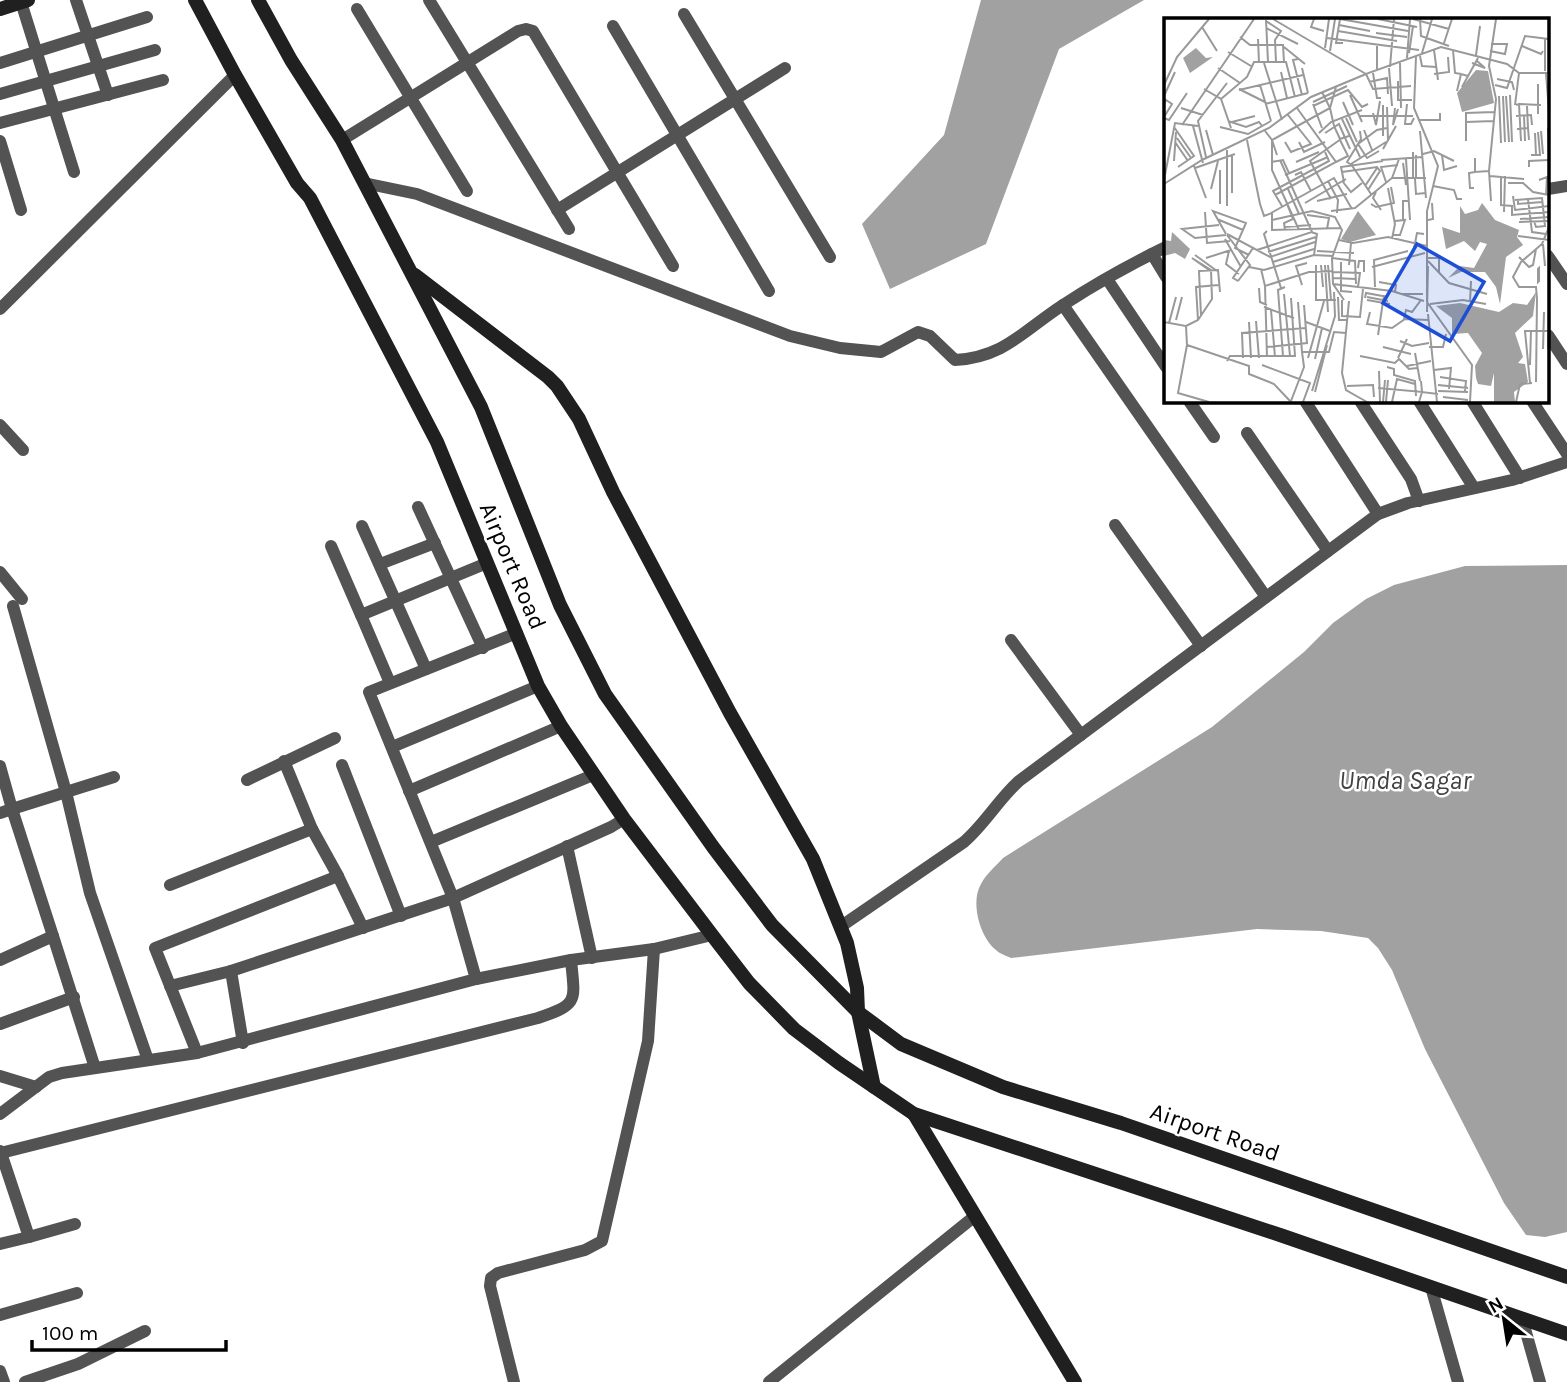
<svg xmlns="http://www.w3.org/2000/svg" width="1567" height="1382" viewBox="0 0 1567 1382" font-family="Karla,sans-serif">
  <rect width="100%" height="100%" fill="#fff"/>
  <g fill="#a1a1a1">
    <path d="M981,0H1144L1059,49L986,244L890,289L862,224L944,135Z"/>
    <path d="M1567,565V1232L1545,1237L1526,1235L1504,1203L1425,1049L1392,970L1378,948L1368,938L1321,931L1257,929L1011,958C1007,956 1000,954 996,950C980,938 970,902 981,884C986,874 996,866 1003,858L1212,727L1304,652L1333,623L1366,599L1394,585L1465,566Z"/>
  </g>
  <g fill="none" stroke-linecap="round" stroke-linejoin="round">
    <g stroke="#535353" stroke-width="12">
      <path d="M76,0L108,95"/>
      <path d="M429,0L569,229"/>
      <path d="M21,2L74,172"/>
      <path d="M357,9L467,191"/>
      <path d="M684,14L830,257"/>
      <path d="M613,26L769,291"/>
      <path d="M0,63L147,17"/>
      <path d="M0,94L155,50"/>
      <path d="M0,123L163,80"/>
      <path d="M342,140L518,31L526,29L533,31L673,266"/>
      <path d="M0,141L21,210"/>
      <path d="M364,183L417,194L790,336L840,348L881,352L918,332L930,336L955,360C1005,357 1024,330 1063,305C1095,284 1131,264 1166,247"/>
      <path d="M1548,189L1567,186"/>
      <path d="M557,210L785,68"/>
      <path d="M1152,254L1166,277"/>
      <path d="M1548,256L1567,284"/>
      <path d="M1107,279L1166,367"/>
      <path d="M1063,305L1266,597"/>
      <path d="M0,309L235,75"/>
      <path d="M1548,335L1567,364"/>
      <path d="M1189,401L1214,437"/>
      <path d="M1305,401L1378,514"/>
      <path d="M1360,401L1411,479L1419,501"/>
      <path d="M1419,401L1474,488"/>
      <path d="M1472,401L1520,478"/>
      <path d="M1532,401L1567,454"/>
      <path d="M0,425L23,450"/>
      <path d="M1247,433L1328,551"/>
      <path d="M418,507L483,648"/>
      <path d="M1115,525L1201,646"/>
      <path d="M362,526L426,669"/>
      <path d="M331,546L361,615"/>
      <path d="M380,564L435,543"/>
      <path d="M0,572L22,599"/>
      <path d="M13,606L66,792L90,893L148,1060"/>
      <path d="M1011,640L1081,735"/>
      <path d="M390,683L361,615L487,563"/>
      <path d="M392,747L538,686"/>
      <path d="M284,761L312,829L338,876L363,928"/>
      <path d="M342,765L401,916"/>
      <path d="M0,766L12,809L114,777"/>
      <path d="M247,780L335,738"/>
      <path d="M409,791L561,726"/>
      <path d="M0,813L12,809L53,936"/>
      <path d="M431,842L593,775"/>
      <path d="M567,846L592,958"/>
      <path d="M170,885L312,829"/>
      <path d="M840,927L964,842C985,824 998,800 1019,781L1378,514L1408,503L1512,480L1567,462"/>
      <path d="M0,960L53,936L95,1068"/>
      <path d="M476,979L453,898L369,692L517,633"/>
      <path d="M170,986L231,971"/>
      <path d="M0,1024L74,997"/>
      <path d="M243,1043L231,971L453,898L611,827L624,819"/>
      <path d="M197,1053L155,948L338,876"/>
      <path d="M0,1076L36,1087"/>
      <path d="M0,1114L49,1077L62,1073L197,1053L476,979L571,960L654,949L712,935"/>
      <path d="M0,1151L1,1153L538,1018C579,1004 575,1002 571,960"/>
      <path d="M1,1153L29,1237L75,1224"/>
      <path d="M0,1244L29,1237"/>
      <path d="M1431,1287L1458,1382"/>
      <path d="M0,1315L77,1293"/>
      <path d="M1522,1318L1540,1382"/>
      <path d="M0,1371L4,1382"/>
      <path d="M25,1382L78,1364L145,1331"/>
      <path d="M514,1382L490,1286L491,1278L498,1273L585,1250L602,1241L648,1041L654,949"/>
      <path d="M769,1382L975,1216"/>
    </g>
    <g stroke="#202020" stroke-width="14">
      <path d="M195,0L235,75L297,183L310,198L437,442L538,686L561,726L624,819L712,935L749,983L794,1029L839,1063L914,1114L1283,1236L1567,1334"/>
      <path d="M258,0L291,60L342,140L481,407L560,605L605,694L713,847L772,925L858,1012L901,1044L1003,1087L1121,1123L1567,1277"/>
      <path d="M0,9L28,0"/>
      <path d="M415,275L548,377L557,386L579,419L613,492L730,713L813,859L847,943L857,988L858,1012L874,1087"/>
      <path d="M914,1114L1075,1382"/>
    </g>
  </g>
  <g text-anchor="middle" stroke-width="5" stroke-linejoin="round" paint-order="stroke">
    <g font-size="24" fill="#000" stroke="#fff">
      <text transform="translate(513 566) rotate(67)" y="8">Airport Road</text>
      <text transform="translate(1215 1132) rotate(19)" y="8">Airport Road</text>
    </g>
    <g font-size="26" font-style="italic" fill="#424242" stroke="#fff">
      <text x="1405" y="789">Umda Sagar</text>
    </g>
  </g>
  <g transform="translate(1164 18)">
    <rect width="385" height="385" fill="#fff"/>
    <path d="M32,30L42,40L49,39L26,55L19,40ZM312,52L324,53L330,85L298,94L293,75ZM318,185L331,202L355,212L353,219L359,227L342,239L336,286L332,269L321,254H297L284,260L296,248L310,250L323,226L316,224L311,233L300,223L282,231L278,209L296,215V188L301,196L314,192ZM194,193L212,217L186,224L177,221ZM8,214L26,231L21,241L11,235L0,238V222L7,223ZM372,274L369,298L351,315L359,339L354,345L361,346L364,364L350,374L351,384H330V355L327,368L314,366L312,360L311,348L318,335L304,315L288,316V300L272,288L296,285L335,294L349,285L363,287Z" fill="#a1a1a1"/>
    <path fill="none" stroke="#999" stroke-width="2" d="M109,1L202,56L277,29L343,46L355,55H385M150,1L147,9L160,13M176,1L244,13M176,1L172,25H179M214,1L253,9M249,1L285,11M256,1L257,18L285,28M102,2L104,44M102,3L117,13L111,22L112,44M175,7L206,13M38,9L53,33M102,10L134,26M174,13L233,23M212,15L243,19M76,19L86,27H119L120,44M163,20L255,32M94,21L95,45M381,21V53M280,25L288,1M358,28L377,36L379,33M120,29L141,46M161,30L165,1M270,32L274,62M289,32L291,55L297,56M166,33L171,1M326,33L341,36L343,26H327M64,34L87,48M245,35L249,8M258,35L268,1M312,37L316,8M252,38L250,90L274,148L263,193V284L308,347L306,384M256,38L258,48L272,49M243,40L246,1M134,41L129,42L138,77M100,45L118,102M236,45L237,90M308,45L321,50L313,43M226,49L230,1M54,50L76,65M138,50L144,75M225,50L228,88M213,51V28M117,54L123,80M209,55L213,80H217M202,56L209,71L247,68M270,56L285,54L284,39M382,56L385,93M333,61L348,64L350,72M234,63V82H248M205,64L223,60L224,76M0,67L13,39L45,1M96,67L107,103M331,67L343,70L361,18L385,21M172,69L166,90L170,108L176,121L185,118M298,69L314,40M40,71L57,81L67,110M75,71L101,84M75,72L139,57M293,73L297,56L304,58M186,77L198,104M346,77L348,124M0,78L11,54M335,78L337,125M339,78L341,124M342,78L345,124M57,81L83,59L90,44H122L131,79M149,84L183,68M179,84L189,107M0,86L2,82L8,86L0,99M101,86L144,75M149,86L158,110M243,86L241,106H247L250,100M355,86L377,87M351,87L355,55M352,87L355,86L357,123M149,88L184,72L198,89L204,86M363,88L364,110M223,89L224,122M17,90L39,97M231,90L229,107L234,91M209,95L212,107L216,83M374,96V66M196,98H249M352,98L367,97L368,107M360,98L361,123M0,100L5,102L23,75M182,100L193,124M178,101L196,139M255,102H276V95M64,103L82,109L95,104L98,108M68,104L91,98M302,104L330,103M18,107L90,1M29,108L39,145M10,109L30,138L14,149M56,109L84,116L107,103M384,110L385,136M353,111L364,110L365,122M42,112L49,137M200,112L208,132M101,113L108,122V152L135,212M256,113L262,180M377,113L379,136M155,115L167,104L198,92M161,115L175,106L186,131M371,115L372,137M219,118V87M13,120L27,140M83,122L96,186L100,198L108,195V212L177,210M302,123V95L330,94M11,124L24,143M121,124L127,134L147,126L124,97M135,124L140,134L161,124M219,131L232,108M215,133L203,140L194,126L213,112L223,110M249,134V161M259,136L270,133L290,143M113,137L108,122L166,90L158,74M278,137L280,152L293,148M367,137H376L374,114M42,139L34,103L63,65M311,140V154L325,153M242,141L246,202M217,142L259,139M10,143L12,114M107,144L119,142L125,155M132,144L155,134M172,144L184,138L176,122M239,145L242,167M186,146L183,144L197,121L196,113M30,148L42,180M365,149V143L385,142M31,150L71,136M178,154L213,149L216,153L204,172M121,157L164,139M131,157L137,154L147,173M326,158L360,161M337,158V187L348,188V197L385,194M228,160H262M251,161L252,176L262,175M252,161V137M0,162L11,105L34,108M375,162L383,159L382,177M164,163L174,182L173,195M179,164L187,174L198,165M180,164L177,149L219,143M222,164L217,149L234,147M344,165H359L369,174L385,177M0,166L38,142L105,110L147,79L202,56M201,168L213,150M269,168L290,172L293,181H298M224,170L231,206L228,221M310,170H306L305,155L311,154M47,171L54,143M124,171L135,196M212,174L209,180L217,192M68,175V138M207,176L187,146L222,124M111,177L172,144L133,90M349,178L351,192L385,188M167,181L146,143L177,121M364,181L368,214L382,216M351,182L378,180L381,208L372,209L370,203M354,182V186L378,184M153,183L183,176M327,183L325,153L332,81L325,48L332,1M141,185L182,161M56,186V152M207,186L212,189L230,185L227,169M63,188V132M118,188L109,173L165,143L161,134M167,193L191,190L228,160L235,141M41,194L43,225L66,223M340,194L341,158M107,195L170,160L188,191M143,197L165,200L163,211M53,201L79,212M356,201L385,199M108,202L148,193L171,199L178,212L168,240L169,266L180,282M239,202V183H245M264,202L269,201L268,185M355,204L385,203M55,207L18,211L31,220L62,217M120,209L147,207M121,212L120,205L129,201L123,186M103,213L100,216L117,270M147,214L153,216L150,237L169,238M62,216L49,193L82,205L71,230L85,237M63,216L106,239L151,224M63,217L86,247L74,263M229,217H236L241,202L231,203M354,218L385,222M61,221L77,249M175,222L189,225L224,219L263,228M379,226L381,248M93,232L148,214L116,142M65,233L62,246L75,256M153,233L190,235M104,234L152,219M249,235L253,215L260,216M31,237L53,253M355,239L365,249L369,247L372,231M42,240L67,232M168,240L191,243L192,266M264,240H275V254M264,243L285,265L323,276M109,244L150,231M177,244V273L188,274M152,247V282H172M157,247L159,269M161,247L164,294M164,247L167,282M185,247L187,225M85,249L100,252L150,237M208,249L261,235M194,250L195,243H200V254M375,250V263L374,264V251ZM97,251L101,268L145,254L169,253M169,254L196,255L194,269M169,260L192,261M74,263L69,260L89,230M215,264L232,267L231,274M169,266L228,273L260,283M138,267L132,248L143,245M101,268L103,339M211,269L210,242L244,233M95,270L96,284L103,287M120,276L126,338M237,276H259M174,279L175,302H183M203,279L224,283M201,280L202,275L224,279M373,281L372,269H355L349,259L357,244L378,226L385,209M178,282V298L196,299L199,271M203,282L226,286M185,283L178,355L182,372L203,384M134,284L138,334H165L170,314L182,315M306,284L307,263M266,286L299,282L322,286M100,289L130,300M107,292L111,339M206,294L203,306L228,310L241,301L265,302M263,294L264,248M264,296L273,384M37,298L35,253L54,252L56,274M240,301L242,292L248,294L257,282M12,302L18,279M34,302L32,269L55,267M92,303L95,340M0,304L22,308L23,327L85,348V356L110,366L127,384M85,304L87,340M142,304L166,313M5,305L12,279M22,308L34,302L48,281L47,252L28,240L45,252M214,317L220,277M236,323L248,328L265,325M23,327L14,375L45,384M103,329L143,325L140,287M219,329L247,336M265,329H279L282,316M379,331L380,294M384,331L385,294M251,335L256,363M119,338L114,272L121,269M196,338L231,345L235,341L245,351L253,350M79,340L78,315L142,310M144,340L160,283M234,340L243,321M151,341L158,310M63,343L66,338H131L127,280M98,347L146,365L139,384M366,347L367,312M243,348L267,343M223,349L230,351V357L251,363L252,378M270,352L287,350L285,371M215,353L216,384M276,359L302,363L301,373M372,364L373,281M366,365L361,313H385M274,367L304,370M183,368L209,367L210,379M214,370L258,374L257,363M148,373L171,298L170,274M274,373L304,374M151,374L163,327M279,379L304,382M127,383L140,349L138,334M219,384L221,362M222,384L224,362M228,384L233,361L251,366M255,384L258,374L274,376M352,384L356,366L368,365"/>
    <path fill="#1d4ed8" fill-opacity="0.15" stroke="#1d4ed8" stroke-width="3.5" d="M253,226L320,264L286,323L219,285Z"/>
    <rect width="385" height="385" fill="none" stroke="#000" stroke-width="3.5"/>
  </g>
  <g transform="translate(1504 1319) rotate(330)" stroke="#ffffff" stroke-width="5" paint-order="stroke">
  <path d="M0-5L12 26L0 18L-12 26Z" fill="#000000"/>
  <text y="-10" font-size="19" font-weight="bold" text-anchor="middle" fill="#000000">N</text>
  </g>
  <path d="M32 1340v10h194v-10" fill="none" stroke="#000000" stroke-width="3.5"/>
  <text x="42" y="1340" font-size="21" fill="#000000" stroke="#ffffff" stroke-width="5" paint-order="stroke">100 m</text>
</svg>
